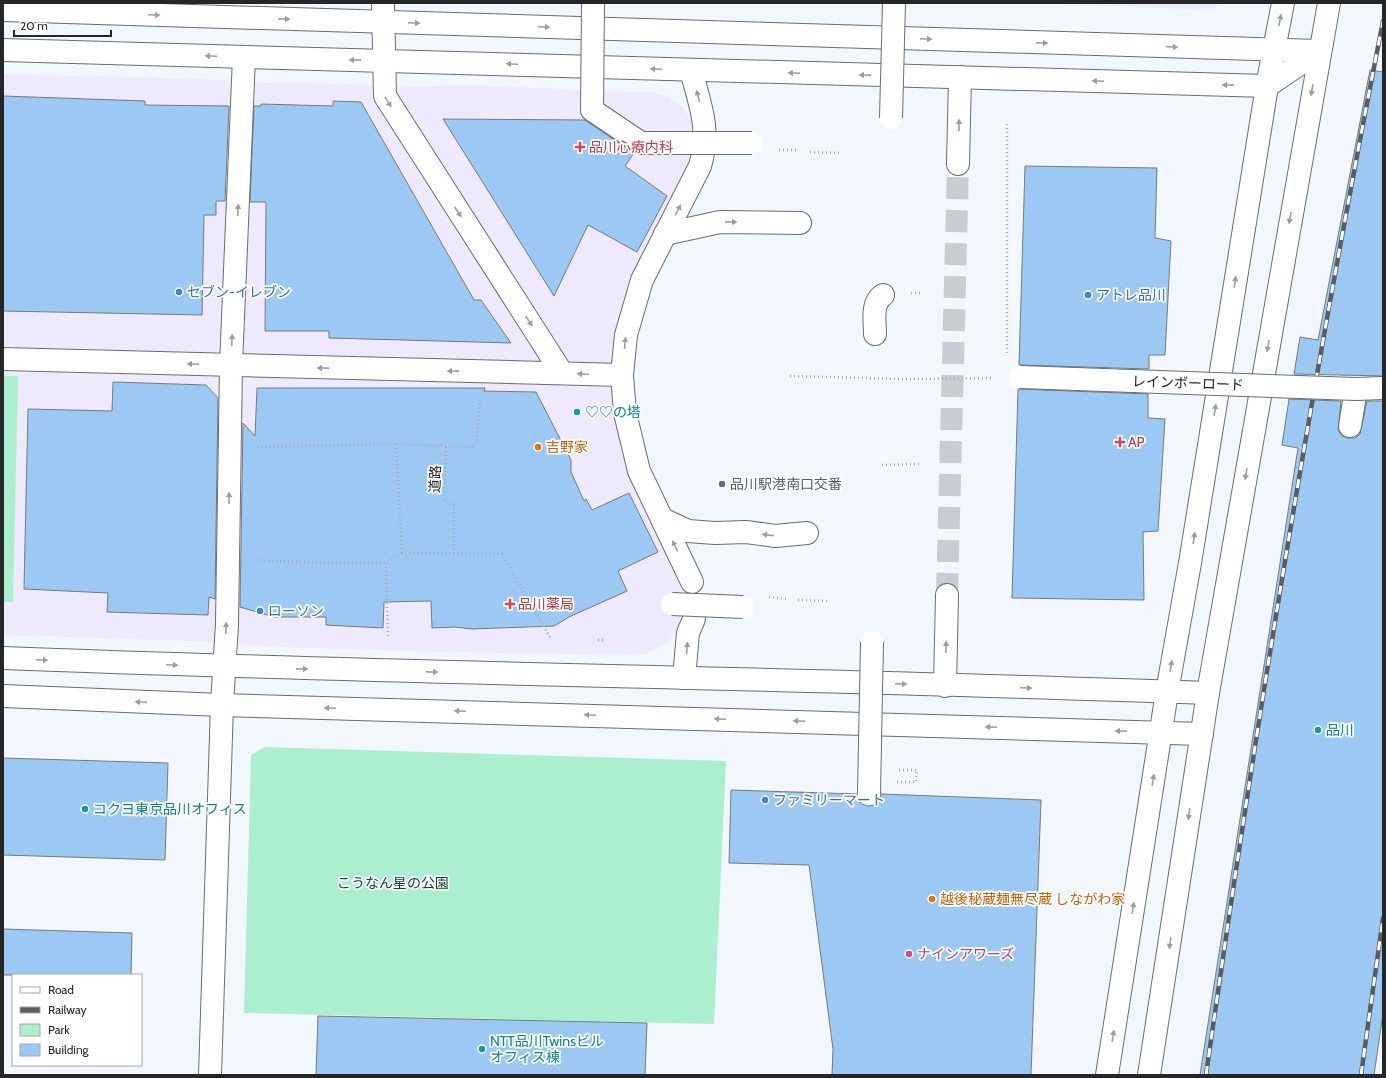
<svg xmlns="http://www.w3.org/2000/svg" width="1386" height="1078" viewBox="0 0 1386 1078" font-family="Cabin,'Noto Sans JP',sans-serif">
  <rect width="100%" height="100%" fill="#f2f7fd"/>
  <g fill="#efe9fe">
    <path d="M1032,3H1220L1214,8L1187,9Z"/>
    <path d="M3,74L204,79L270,83L289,82L416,87L456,85L543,88L570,90L651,92L668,97L682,106L691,120V159L642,253L632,280L617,426L630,478L680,586V618L678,627L671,637L665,644L644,655L488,653L276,647L193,641L3,635Z"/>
  </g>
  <g fill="#acefcf">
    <path d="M3,376H18L13,602H3Z"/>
    <path d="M264,747L726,761L714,1024L244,1013L251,755Z"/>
  </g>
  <g fill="#9bc9f3" stroke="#757a7f">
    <path d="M1370,70L1383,72V376L1294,374L1300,337L1318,340Z"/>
    <path d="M3,96L145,101V105L229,106L225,201H216V215H204L202,315L3,311Z"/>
    <path d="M333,101L361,102L474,300H481L511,343L329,338V331H265L266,202H250L254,106H261V104L333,106Z"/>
    <path d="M443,119L585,120L634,153L625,166L667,196L637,252L588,225L554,296Z"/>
    <path d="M1025,166L1157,168L1155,238L1171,241L1165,355H1149V369L1019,365Z"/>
    <path d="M113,382L206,385L218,398L215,599L209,597L208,615L107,612L108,593L24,589L28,409L112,411Z"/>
    <path d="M257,388H485L484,391L536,392L571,460V472L584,501L586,499L592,510L629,493L658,552L618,571L627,591L569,617L554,626L472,629L455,627L432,628L431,601L384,602L383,628L326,625V617H274L240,607L243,423L255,436Z"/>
    <path d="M1018,389L1148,394V418L1165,419L1158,531L1143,532L1144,600L1012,598Z"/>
    <path d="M1289,399L1341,401L1338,430L1342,436L1348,438H1355L1360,434L1367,401H1383V1013L1374,1075H1200L1298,448L1282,445Z"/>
    <path d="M3,758L168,763L165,860L3,855Z"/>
    <path d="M731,790L857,794L858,800L862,804L868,806L875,805L880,800L881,794L1041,800L1031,1075H832L833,1049L809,865L729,863Z"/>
    <path d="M3,929L132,933L131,975H3Z"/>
    <path d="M318,1016L647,1023L645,1075H316Z"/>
  </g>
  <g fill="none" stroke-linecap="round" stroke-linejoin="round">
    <path stroke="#c9cdd2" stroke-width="22" stroke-dasharray="22 11" stroke-linecap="butt" d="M947,595L958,164"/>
    <g stroke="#686d71" stroke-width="24">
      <g id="minor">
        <path d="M383,3L385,96L562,373"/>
        <path d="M3,10L1319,51"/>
        <path d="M3,50L1267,86L1319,51"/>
        <path d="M691,70C700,105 711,130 700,166L642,280L626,335L622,375L625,413L639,471L692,582"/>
        <path d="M958,164L960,77"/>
        <path d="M665,234L720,222L800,223"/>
        <path d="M875,334C875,321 871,303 883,295"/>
        <path d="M3,359L622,375"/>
        <path d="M1350,426L1356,389"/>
        <path d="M662,519L688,531L715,533L746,532L775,536L807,533"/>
        <path d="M3,658C405,674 807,678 1208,693"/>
        <path d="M684,678L688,633L694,619"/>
        <path d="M945,686L947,595"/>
        <path d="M3,696L222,705L1202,734"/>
        <path d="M210,1075L222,705L227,624L231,365L244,57"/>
        <path d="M1107,1075L1167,692L1190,563L1267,86L1283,3"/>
        <path d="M1149,1075L1208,693L1329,3"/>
      </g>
    </g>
    <g stroke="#a9adb2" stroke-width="2.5" stroke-dasharray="1 3" stroke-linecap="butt">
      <path d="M779,150H799"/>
      <path d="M810,152L841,153"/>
      <path d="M911,293H922"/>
      <path d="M1007,353V124"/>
      <path d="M790,376L902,379L994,378"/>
      <path d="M396,444L402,553"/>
      <path d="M257,447L396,444L471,447L476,445L480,400"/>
      <path d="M446,447L444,501L454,505V554"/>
      <path d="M882,465L919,464"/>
      <path d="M256,560L324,563H386L402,553L502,554L551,639"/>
      <path d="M386,563L388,636"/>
      <path d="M769,597L789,599"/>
      <path d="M798,600L830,601"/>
      <path d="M598,640H606"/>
      <path d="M897,782H916L917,770H898"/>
    </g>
    <use href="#minor" stroke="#fff" stroke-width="22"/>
    <g stroke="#5a5c5f" stroke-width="4.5">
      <g id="rail">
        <path d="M1206,1075C1256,722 1314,371 1383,21"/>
        <path d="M1361,1075L1383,918"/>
      </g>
    </g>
    <use href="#rail" stroke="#fff" stroke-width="3" stroke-dasharray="9" stroke-linecap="butt"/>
    <g stroke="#686d71" stroke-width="24" stroke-linecap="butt">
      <g id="minor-bridge">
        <path d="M593,3L592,110L641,143H752"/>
        <path d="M891,118L894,3"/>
        <path d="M1020,377L1356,389L1383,388"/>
        <path d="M672,604L743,607"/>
        <path d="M869,794L872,642"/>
      </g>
    </g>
    <use href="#minor-bridge" stroke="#fff" stroke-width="22"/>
  </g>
  <defs><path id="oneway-solid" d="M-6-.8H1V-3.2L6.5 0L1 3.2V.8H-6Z"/></defs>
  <g fill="#9c9d9e">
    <use href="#oneway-solid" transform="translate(154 15) rotate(2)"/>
    <use href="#oneway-solid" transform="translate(284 19) rotate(2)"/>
    <use href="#oneway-solid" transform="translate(1280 20) rotate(-79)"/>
    <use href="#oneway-solid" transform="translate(414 23) rotate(2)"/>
    <use href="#oneway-solid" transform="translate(544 27) rotate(2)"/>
    <use href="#oneway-solid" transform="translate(926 39) rotate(2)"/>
    <use href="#oneway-solid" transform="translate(1042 43) rotate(2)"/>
    <use href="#oneway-solid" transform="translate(1172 47) rotate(2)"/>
    <use href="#oneway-solid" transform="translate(211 56) rotate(-178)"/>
    <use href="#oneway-solid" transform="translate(355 60) rotate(-179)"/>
    <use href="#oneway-solid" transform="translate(512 64) rotate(-178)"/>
    <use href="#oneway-solid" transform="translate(656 69) rotate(-178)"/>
    <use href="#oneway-solid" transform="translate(794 73) rotate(-178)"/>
    <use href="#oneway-solid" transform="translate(865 75) rotate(-179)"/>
    <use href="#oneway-solid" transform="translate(1098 81) rotate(-178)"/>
    <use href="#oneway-solid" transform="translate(1228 85) rotate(-179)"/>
    <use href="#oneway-solid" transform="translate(1312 90) rotate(100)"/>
    <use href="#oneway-solid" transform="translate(698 96) rotate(-104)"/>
    <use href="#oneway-solid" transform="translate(388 102) rotate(58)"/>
    <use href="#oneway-solid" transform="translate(959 125) rotate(-89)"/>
    <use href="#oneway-solid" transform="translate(238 210) rotate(-88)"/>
    <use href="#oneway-solid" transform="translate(678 210) rotate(-63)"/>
    <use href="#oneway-solid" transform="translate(458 212) rotate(57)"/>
    <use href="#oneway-solid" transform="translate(1290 218) rotate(100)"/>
    <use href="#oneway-solid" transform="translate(731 222) rotate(1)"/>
    <use href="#oneway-solid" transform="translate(1235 282) rotate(-81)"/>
    <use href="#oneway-solid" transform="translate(529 321) rotate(57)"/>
    <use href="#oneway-solid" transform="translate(232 340) rotate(-88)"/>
    <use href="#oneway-solid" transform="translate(625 343) rotate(-85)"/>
    <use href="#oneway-solid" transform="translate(1268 346) rotate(100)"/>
    <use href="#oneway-solid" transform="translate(193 364) rotate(-178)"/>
    <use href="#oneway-solid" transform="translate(323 368) rotate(-179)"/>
    <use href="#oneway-solid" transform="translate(453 371) rotate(-179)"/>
    <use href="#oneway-solid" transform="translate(583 374) rotate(-178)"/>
    <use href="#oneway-solid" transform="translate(1215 410) rotate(-81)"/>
    <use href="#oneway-solid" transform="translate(1246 474) rotate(100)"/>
    <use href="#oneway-solid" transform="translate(229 498) rotate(-89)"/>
    <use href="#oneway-solid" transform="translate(768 535) rotate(-173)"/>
    <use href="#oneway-solid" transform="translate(1194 538) rotate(-81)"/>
    <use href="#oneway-solid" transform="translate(675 546) rotate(-116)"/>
    <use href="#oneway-solid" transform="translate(226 628) rotate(-88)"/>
    <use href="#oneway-solid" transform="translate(946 647) rotate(-88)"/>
    <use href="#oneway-solid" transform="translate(687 648) rotate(-85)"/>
    <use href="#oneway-solid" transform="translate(42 660) rotate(2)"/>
    <use href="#oneway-solid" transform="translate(172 665) rotate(2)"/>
    <use href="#oneway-solid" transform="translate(1171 666) rotate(-80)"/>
    <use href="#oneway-solid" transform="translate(302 669) rotate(1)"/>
    <use href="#oneway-solid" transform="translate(432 672) rotate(1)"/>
    <use href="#oneway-solid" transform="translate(901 684) rotate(2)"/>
    <use href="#oneway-solid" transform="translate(1026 688) rotate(2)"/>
    <use href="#oneway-solid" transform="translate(141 702) rotate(-178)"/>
    <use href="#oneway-solid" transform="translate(330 708) rotate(-178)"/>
    <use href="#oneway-solid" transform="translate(460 711) rotate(-178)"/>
    <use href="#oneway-solid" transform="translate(590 715) rotate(-178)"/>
    <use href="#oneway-solid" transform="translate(720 719) rotate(-178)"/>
    <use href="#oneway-solid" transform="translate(799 721) rotate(-178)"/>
    <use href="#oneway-solid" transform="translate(991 727) rotate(-178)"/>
    <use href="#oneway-solid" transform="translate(1121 731) rotate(-178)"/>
    <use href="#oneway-solid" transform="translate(1153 780) rotate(-81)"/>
    <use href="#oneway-solid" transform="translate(1189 814) rotate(98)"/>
    <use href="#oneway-solid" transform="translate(1133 908) rotate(-81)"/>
    <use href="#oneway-solid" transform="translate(1170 943) rotate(99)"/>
    <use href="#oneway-solid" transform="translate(1113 1036) rotate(-81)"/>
  </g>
  <g fill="#e0444e" stroke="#fff" stroke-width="1.5">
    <path d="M578 141h4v4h4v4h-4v4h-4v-4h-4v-4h4z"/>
    <path d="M1118 436h4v4h4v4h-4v4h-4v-4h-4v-4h4z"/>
    <path d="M508 598h4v4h4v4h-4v4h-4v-4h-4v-4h4z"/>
  </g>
  <g fill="#3f7fe0" stroke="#fff" stroke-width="1.5">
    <circle cx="179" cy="292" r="4"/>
    <circle cx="1088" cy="295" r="4"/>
    <circle cx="260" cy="611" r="4"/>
    <circle cx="765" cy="800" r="4"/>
  </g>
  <g fill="#0f9aa8" stroke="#fff" stroke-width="1.5">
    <circle cx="577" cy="412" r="4"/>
    <circle cx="1318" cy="730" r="4"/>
    <circle cx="85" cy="809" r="4"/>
    <circle cx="482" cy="1049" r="4"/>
  </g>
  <g fill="#e8710a" stroke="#fff" stroke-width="1.5">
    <circle cx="538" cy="447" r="4"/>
    <circle cx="932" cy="899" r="4"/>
  </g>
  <circle fill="#5c6f8a" stroke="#fff" stroke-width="1.5" cx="722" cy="484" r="4"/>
  <circle fill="#d1479c" stroke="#fff" stroke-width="1.5" cx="909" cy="954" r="4"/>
  <g text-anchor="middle" stroke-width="3.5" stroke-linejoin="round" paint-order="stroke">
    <g font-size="14" fill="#be3a42" stroke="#fff" text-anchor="start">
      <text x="589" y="152">品川心療内科</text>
      <text x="1128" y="447">AP</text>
      <text x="518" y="609">品川薬局</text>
    </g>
    <g font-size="14" fill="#366cbe" stroke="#fff" text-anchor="start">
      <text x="187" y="297">セブン-イレブン</text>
      <text x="1096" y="300">アトレ品川</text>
      <text x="268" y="616">ローソン</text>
      <text x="773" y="805">ファミリーマート</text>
    </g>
    <g font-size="14" fill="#242628" stroke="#fff">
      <text transform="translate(1188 383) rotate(2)" y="5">レインボーロード</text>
      <text transform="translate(435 479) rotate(-88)" y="5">道路</text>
    </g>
    <g font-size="14" fill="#0d838f" stroke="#fff" text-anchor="start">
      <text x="585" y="417">♡♡の塔</text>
      <text x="1326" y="735">品川</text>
      <text x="93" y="814">コクヨ東京品川オフィス</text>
      <text x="490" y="1046">NTT品川Twinsビル<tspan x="490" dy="16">オフィス棟</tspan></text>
    </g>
    <g font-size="14" fill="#c56008" stroke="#fff" text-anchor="start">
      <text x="546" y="452">吉野家</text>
      <text x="940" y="904">越後秘蔵麺無尽蔵 しながわ家</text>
    </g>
    <g font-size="14" fill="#4e5e75" stroke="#fff" text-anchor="start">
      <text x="730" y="489">品川駅港南口交番</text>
    </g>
    <g font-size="14" fill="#0e402d" stroke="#fff">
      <text x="393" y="888">こうなん星の公園</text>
    </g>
    <g font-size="14" fill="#b23c85" stroke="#fff" text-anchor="start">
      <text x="917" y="959">ナインアワーズ</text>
    </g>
  </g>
  <rect width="1386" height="1078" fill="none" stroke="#242628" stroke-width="8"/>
  <rect x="12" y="974" width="130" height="92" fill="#ffffff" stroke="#a7a8a9"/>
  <rect x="20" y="987" width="20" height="6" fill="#ffffff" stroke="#a7a8a9"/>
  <text x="48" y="994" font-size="12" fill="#242628">Road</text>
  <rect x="20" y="1007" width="20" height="6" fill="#5a5c5f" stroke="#a7a8a9"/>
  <text x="48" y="1014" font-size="12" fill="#242628">Railway</text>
  <rect x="20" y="1024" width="20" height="12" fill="#acefcf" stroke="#a7a8a9"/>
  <text x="48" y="1034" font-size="12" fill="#242628">Park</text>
  <rect x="20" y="1044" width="20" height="12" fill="#9bc9f3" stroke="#a7a8a9"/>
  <text x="48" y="1054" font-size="12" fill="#242628">Building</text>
  <path d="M14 30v6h97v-6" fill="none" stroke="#242628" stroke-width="2"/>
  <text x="20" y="30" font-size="12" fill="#242628" stroke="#ffffff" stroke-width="3" paint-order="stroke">20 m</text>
</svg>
